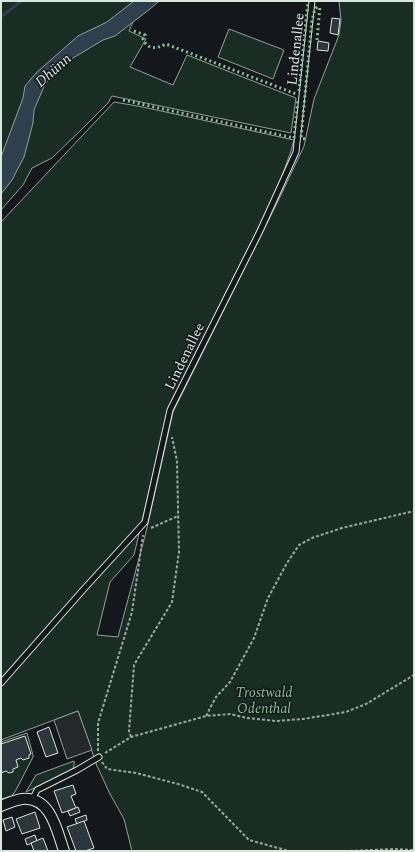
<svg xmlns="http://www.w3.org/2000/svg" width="415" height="852" viewBox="0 0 415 852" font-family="Spectral,serif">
  <rect width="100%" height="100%" fill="#14181c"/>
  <g fill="#1a2d24" stroke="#939e99">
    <path d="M1,1H142L129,31L146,39L130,67L173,85L187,55L296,98L291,133L112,96L108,103L80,131L52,158L32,168L23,185L1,210Z"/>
    <path d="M339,1H414V851H132L124,819L110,794L97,766L78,711L1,740V222L114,102L143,107L294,140L291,151L277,190L168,410L134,555L110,582L97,635L118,637L146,532L173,412L281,195L304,146L314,99L339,35L341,20Z"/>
    <path d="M229,29L284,50L273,79L218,57Z"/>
    <path d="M27,733L33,755V757L16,790L12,796L1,799V742Z"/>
    <path d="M74,761V766L72,770L26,792L36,775Z"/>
  </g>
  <path fill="#24282b" stroke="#939e99" d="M78,711L92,750L67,759L54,720Z"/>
  <path fill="#2f3f4d" stroke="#939e99" d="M134,1H159L150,9L115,36L103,40L73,58L45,84L34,110L33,123L24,157L12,180L1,194V157L23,98L25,86L36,73L78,36L107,22Z"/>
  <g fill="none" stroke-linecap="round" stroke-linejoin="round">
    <path stroke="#2f3f4d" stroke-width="3" d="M1,17L21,1"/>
  </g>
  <g fill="#2c363c" stroke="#d8e6dc">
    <path d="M332,18L340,19L338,35L330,33Z"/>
    <path d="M318,41L329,43L328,51L317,50Z"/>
    <path d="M49,727L58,753L46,757L37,732Z"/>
    <path d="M25,736L31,754L29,755V758L23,760L21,758L16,760L18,767L13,769V772L9,773L6,771L1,773V744Z"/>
    <path d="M73,785L76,794L71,796L76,808L62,813L54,791Z"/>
    <path d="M78,807L80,812L70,816L68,811Z"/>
    <path d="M35,812L40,828L22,834L16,819Z"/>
    <path d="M86,815L87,820L77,824L75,819Z"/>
    <path d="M12,817L15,827L6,831L3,820Z"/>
    <path d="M84,821L94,848L85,851H76L67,827Z"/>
    <path d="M35,835L37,841L27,845L25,839Z"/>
    <path d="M43,838L48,851H34L31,843Z"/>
  </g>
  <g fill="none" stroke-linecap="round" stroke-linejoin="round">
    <g stroke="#d8e6dc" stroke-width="7">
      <g id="service">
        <path d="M1,683L83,590L145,522L170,410L260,231L296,152L312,1"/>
        <path d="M32,800L37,790L77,770L99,757"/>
      </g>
    </g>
    <g stroke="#d8e6dc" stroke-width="12">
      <path id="minor" d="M1,806C8,803 15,800 22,799C51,796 57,831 64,851"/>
    </g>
    <g stroke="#9da8a2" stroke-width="2" stroke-dasharray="3 2" stroke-linecap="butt">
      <path d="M151,528L178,516"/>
      <path d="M206,716L216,697L230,682L254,638L268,598L287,563L299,545L312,538L342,528L414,511"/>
      <path d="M131,737L129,731L134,665L172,602L179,552L177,461L172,437"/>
      <path d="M98,751V723L132,612L143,535"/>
      <path d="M105,753L131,737L206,716L230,714L247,718L276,721L303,719L346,712L366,704L414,675"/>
      <path d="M102,762L107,769L136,773L178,784L202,792L249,840L289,851"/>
      <path d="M350,851L393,849L414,850"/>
    </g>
    <use href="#service" stroke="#14181c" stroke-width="5"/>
    <use href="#minor" stroke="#14181c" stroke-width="10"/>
    <g stroke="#8ac095" stroke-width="3" stroke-dasharray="2 3" stroke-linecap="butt">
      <path d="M134,31L145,35L143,39C148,50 156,49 166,44L296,94"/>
      <path d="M317,40L320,6"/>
      <path d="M299,91L308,1"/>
      <path d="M123,100L294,138L298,99"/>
      <path d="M305,139L301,138L312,20L315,9L318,6"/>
    </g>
  </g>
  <g text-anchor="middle" stroke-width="3" stroke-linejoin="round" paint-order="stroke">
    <g font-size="14" fill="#d8e6dc" stroke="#14181c">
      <text transform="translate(295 49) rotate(-84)" y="5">Lindenallee</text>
      <text transform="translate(184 356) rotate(-64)" y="5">Lindenallee</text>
    </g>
    <g font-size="14" font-style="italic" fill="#8ac095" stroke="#14181c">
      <text x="264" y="697">Trostwald<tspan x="264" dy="16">Odenthal</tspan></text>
    </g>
    <g font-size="15" font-style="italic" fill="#d8e6dc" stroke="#14181c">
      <text transform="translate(53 70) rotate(-42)" y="5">Dhünn</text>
    </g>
  </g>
  <rect width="415" height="852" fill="none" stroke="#d8e6dc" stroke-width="4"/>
</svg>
